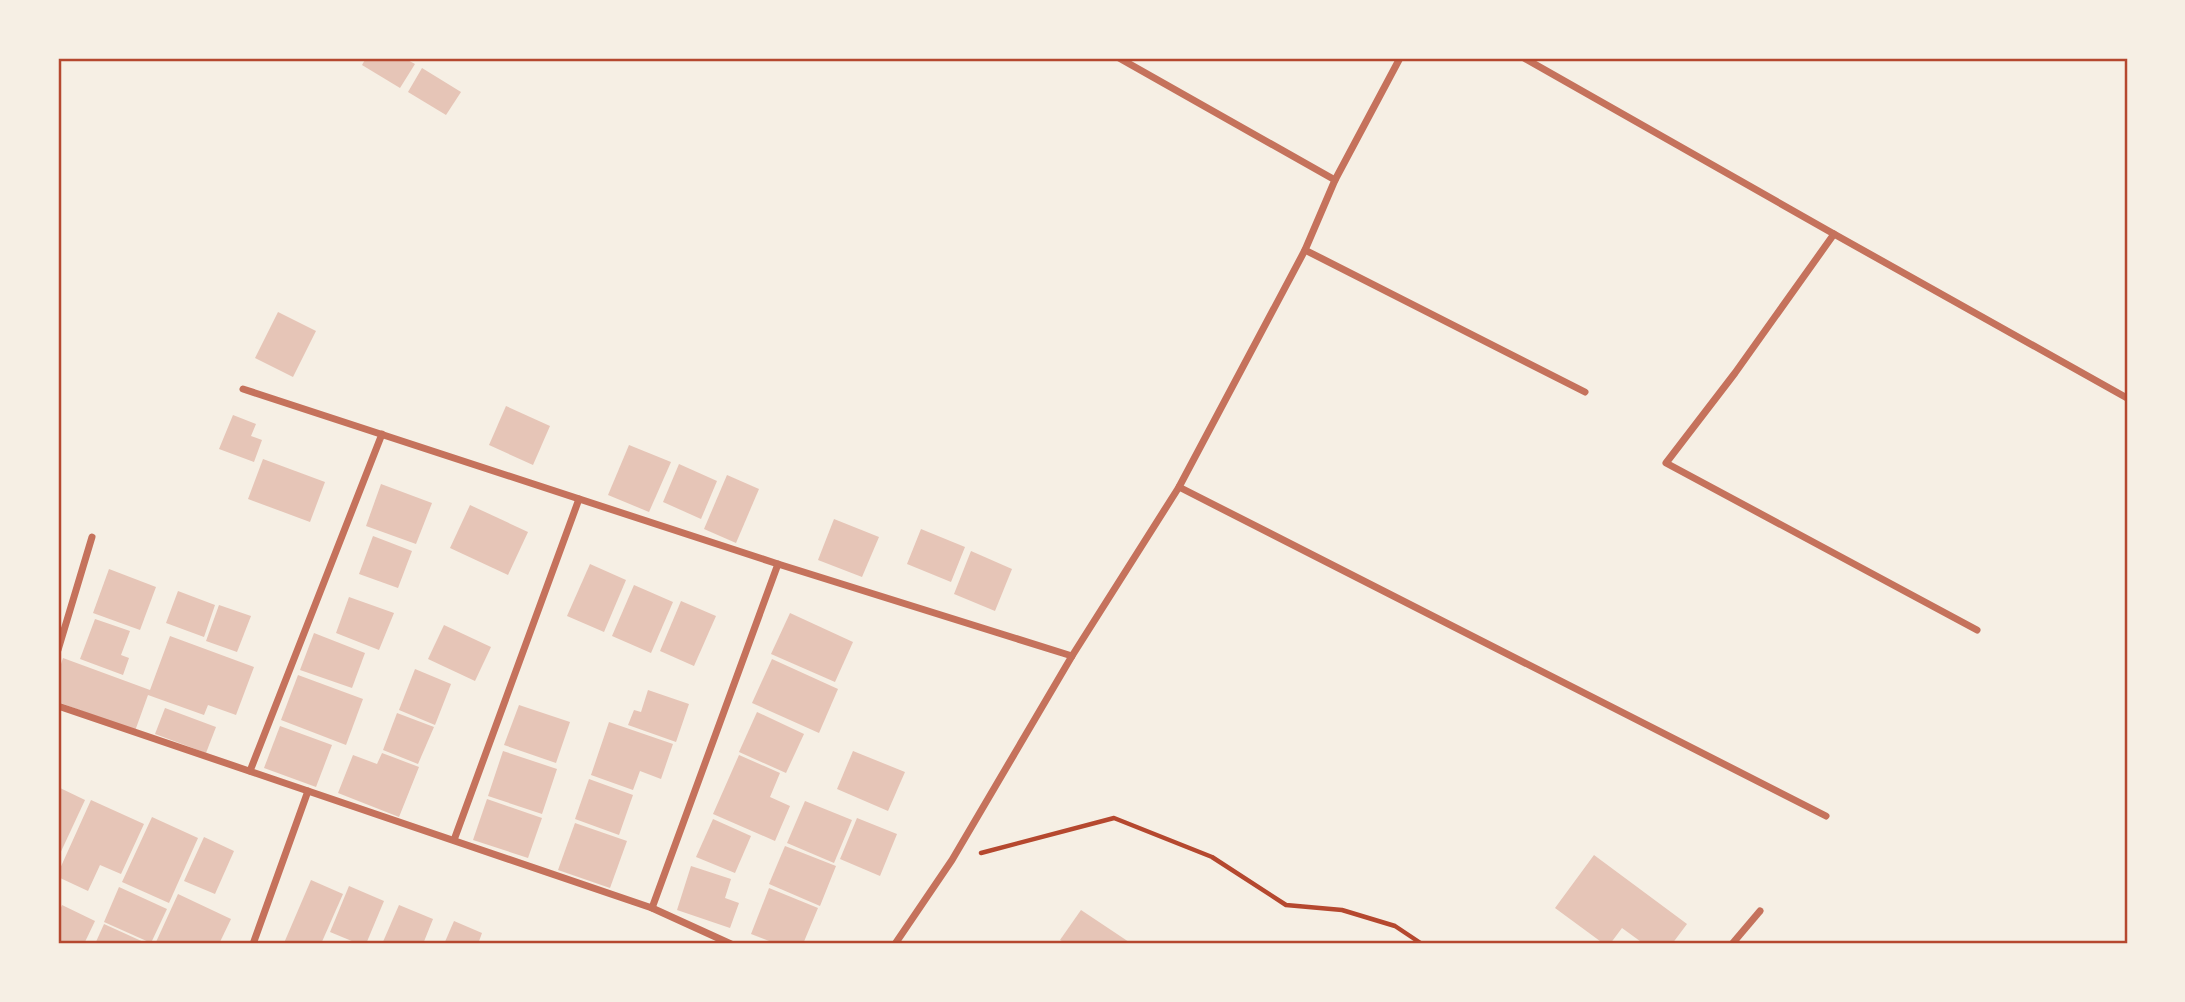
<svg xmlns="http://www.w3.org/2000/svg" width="2185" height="1002" viewBox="0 0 2185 1002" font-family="'Open Sans',sans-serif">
  <rect width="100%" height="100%" fill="#f6efe4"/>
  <g fill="#e6c5b7">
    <path d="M366,58H404L415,64L400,88L362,65Z"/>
    <path d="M422,68L461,92L446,115L408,92Z"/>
    <path d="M278,312L316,331L293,377L255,358Z"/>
    <path d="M506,406L550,426L533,465L489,445Z"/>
    <path d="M233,415L256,424L251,436L262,440L254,462L219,449Z"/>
    <path d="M629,445L671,462L649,512L608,495Z"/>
    <path d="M263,459L325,482L310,522L248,499Z"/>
    <path d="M679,464L717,481L701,519L663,502Z"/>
    <path d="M727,475L759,489L736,543L704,529Z"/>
    <path d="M381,484L432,503L416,544L366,526Z"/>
    <path d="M470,505L528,532L508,575L450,548Z"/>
    <path d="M834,519L879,537L862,577L818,560Z"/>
    <path d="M921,529L965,547L951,582L907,564Z"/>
    <path d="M373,536L412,551L398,588L359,574Z"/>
    <path d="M971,551L1012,569L995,611L954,594Z"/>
    <path d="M590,564L626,580L604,632L567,616Z"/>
    <path d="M109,569L156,587L140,630L93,613Z"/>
    <path d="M634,585L673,602L651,653L612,636Z"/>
    <path d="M178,591L215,605L204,637L166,623Z"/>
    <path d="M349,597L394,613L379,650L336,633Z"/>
    <path d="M681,601L716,616L694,666L660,651Z"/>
    <path d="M219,605L251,616L237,652L206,641Z"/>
    <path d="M790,613L853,642L835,682L771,654Z"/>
    <path d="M95,619L130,631L121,655L129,658L123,675L80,659Z"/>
    <path d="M444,625L491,647L475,681L428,659Z"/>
    <path d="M314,633L365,653L352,688L300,670Z"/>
    <path d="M170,636L254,667L236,715L208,705L204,715L148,695L135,731L58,702V673L63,658L150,690Z"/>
    <path d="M772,659L838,689L819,733L752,703Z"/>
    <path d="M415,669L451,684L435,725L399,710Z"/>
    <path d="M298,675L363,699L346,745L281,720Z"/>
    <path d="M648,690L689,704L676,742L628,725L634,710L641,712Z"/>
    <path d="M519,705L570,722L556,763L504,745Z"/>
    <path d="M165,708L216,727L206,753L155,734Z"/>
    <path d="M757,712L804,734L786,773L739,752Z"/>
    <path d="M397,713L434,727L418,764L383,750Z"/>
    <path d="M609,722L673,744L661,779L640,771L633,790L591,775Z"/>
    <path d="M280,726L332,745L316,787L264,768Z"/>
    <path d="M503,751L557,769L542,814L488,796Z"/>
    <path d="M853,751L905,772L888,811L837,789Z"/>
    <path d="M382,753L419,767L399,817L338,793L353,755L377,764Z"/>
    <path d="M739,755L780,773L770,797L790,806L775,841L713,814Z"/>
    <path d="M589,779L633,795L619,835L575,819Z"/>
    <path d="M58,787L85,800L58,858Z"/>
    <path d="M487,799L542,818L528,858L473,840Z"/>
    <path d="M91,800L144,824L121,874L100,865L88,891L58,877V873Z"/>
    <path d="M805,801L852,820L834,863L787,843Z"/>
    <path d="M152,817L198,838L169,903L122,882Z"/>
    <path d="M857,818L897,834L880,876L840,859Z"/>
    <path d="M713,819L751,836L735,873L696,857Z"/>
    <path d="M575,823L627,841L610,888L558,870Z"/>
    <path d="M204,837L234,851L215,894L184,881Z"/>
    <path d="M785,846L836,866L820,906L769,884Z"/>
    <path d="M1594,855L1687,924L1672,944H1644L1622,928L1610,944H1604L1555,908Z"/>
    <path d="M691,866L731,879L725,898L739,903L730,928L677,910Z"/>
    <path d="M311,880L343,894L321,944H288L284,943Z"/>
    <path d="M349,886L384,901L366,944H359L330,932Z"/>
    <path d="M119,887L167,909L151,943L104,922Z"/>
    <path d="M769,888L818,908L803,944H777L751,934Z"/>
    <path d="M178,894L231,919L219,944H161L156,942Z"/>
    <path d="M62,905L95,921L84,944H58V914Z"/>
    <path d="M399,905L433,919L423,944H382Z"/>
    <path d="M1081,910L1132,944H1067L1060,940Z"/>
    <path d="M454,921L482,933L478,944H444Z"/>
    <path d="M104,924L148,944H95Z"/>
  </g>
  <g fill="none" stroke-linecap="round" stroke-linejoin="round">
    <path stroke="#b5482f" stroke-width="4.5" d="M981,853L1114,818L1212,857L1286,905L1342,910L1395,926L1422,944"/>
    <g stroke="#c5725c" stroke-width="7">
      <path d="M1119,58L1335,180"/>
      <path d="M1524,58L1834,234L2127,398"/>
      <path d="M1834,234L1735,373L1666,463L1977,630"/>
      <path d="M1305,250L1585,392"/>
      <path d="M243,389L778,564L1072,656"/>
      <path d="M1179,487L1826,816"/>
      <path d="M58,650L92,537"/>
      <path d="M58,706L652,908L731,944"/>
      <path d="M250,771L382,434"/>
      <path d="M454,840L579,499"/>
      <path d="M652,908L778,564"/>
      <path d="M253,944L308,791"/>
      <path d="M895,944L952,860L1072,656L1179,487L1305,250L1335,180L1400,58"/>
      <path d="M1732,944L1760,911"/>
    </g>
  </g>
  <rect width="2185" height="1002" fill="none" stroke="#f6efe4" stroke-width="119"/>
  <rect x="60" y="60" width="2066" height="882" fill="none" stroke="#b5482f" stroke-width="2.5"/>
</svg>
